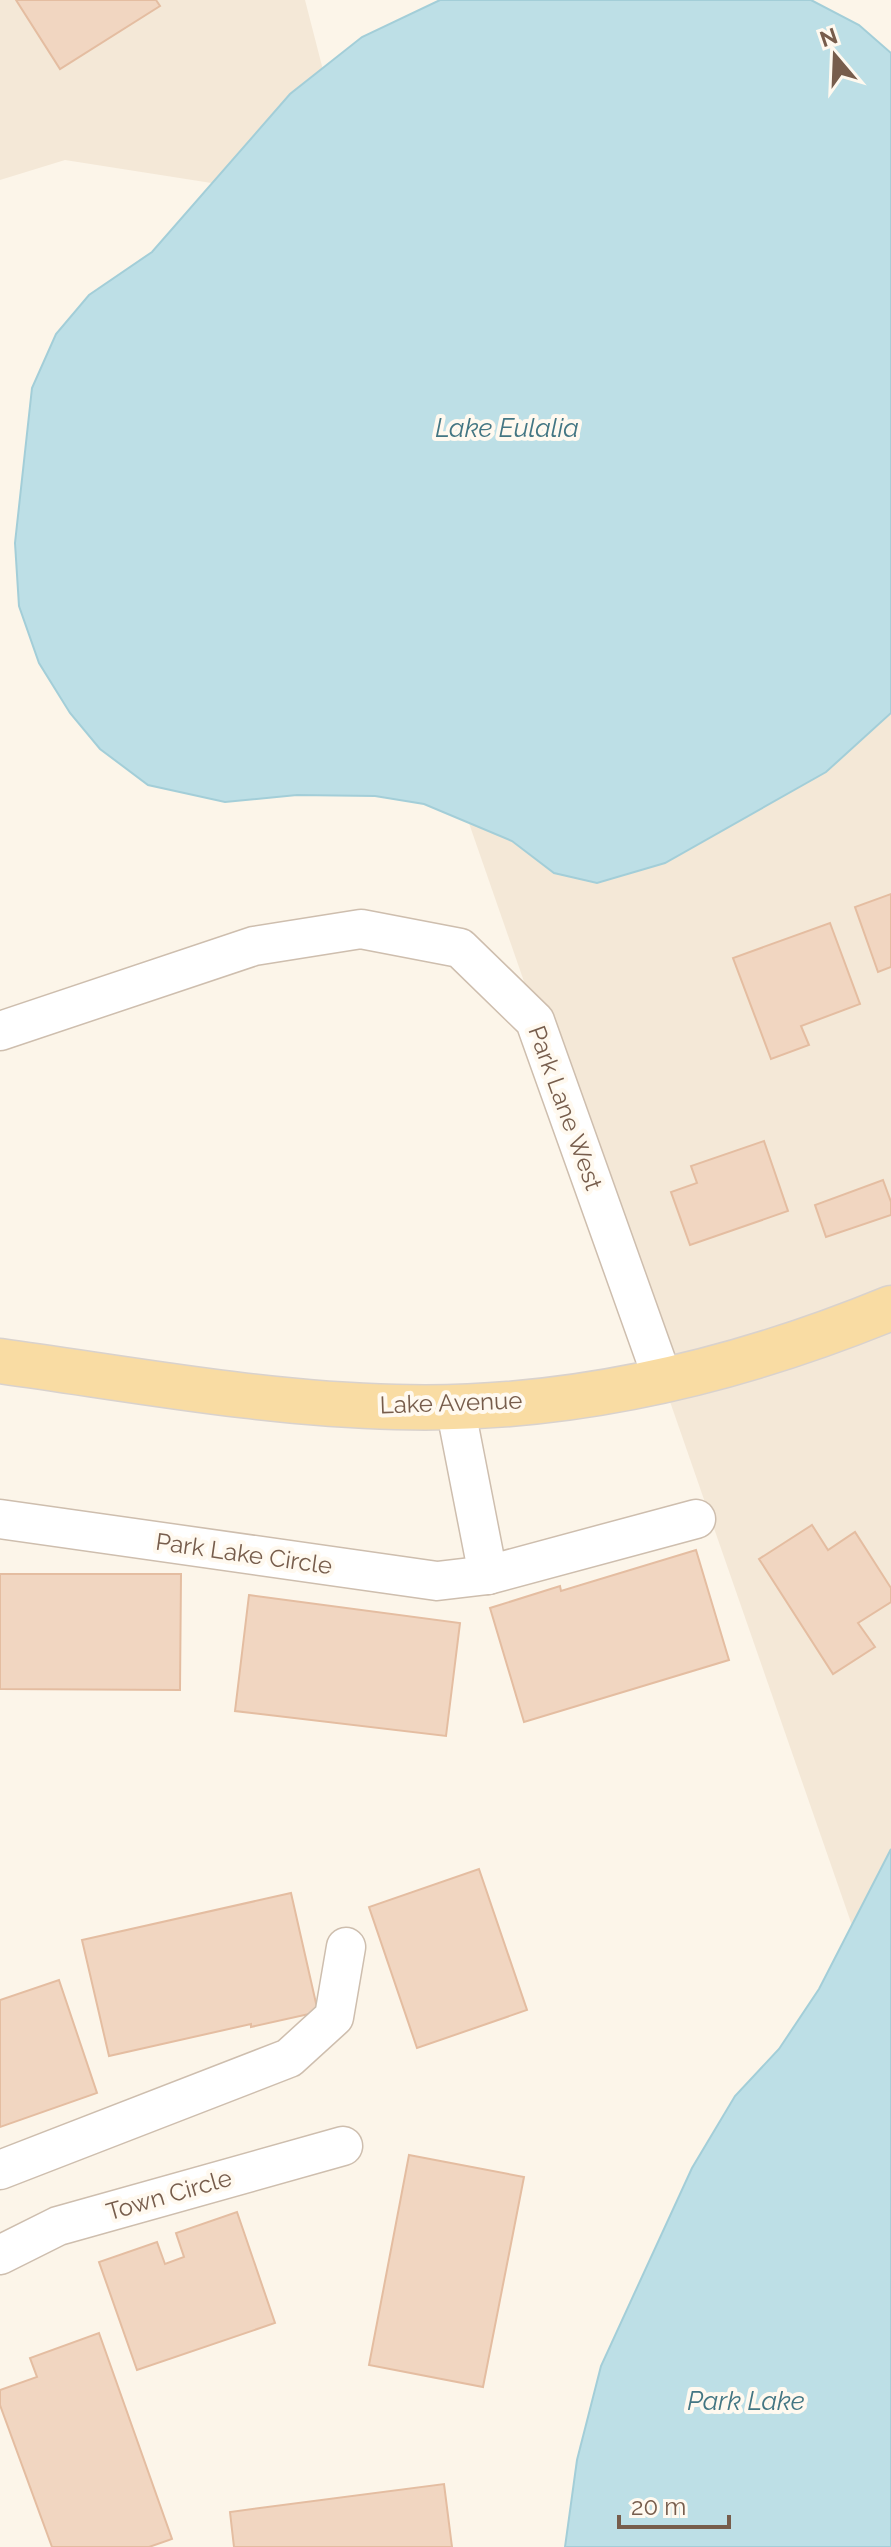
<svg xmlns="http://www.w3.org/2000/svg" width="891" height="2547" viewBox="0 0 891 2547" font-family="Raleway,sans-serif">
  <rect width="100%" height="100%" fill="#fcf5e9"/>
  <g fill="#f4e8d7">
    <path d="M0,0H305L358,206L65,160L0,180Z"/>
    <path d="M891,348V1919L855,1934L405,639Z"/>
  </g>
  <g fill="#bddfe6" stroke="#a3ced8" stroke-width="2">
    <path d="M440,0H811L859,25L891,53V713L826,772L665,863L597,883L554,873L512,841L424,804L375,796L297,795L225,802L148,785L100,749L70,713L39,663L19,606L15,543L32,388L56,334L89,295L152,252L290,94L362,37Z"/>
    <path d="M891,1849V2547H565L577,2460L601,2366L692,2168L735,2096L779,2049L819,1989Z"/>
  </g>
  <g fill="#f1d6c1" stroke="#e4bda1" stroke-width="2">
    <path d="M16,0H156L160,6L60,69Z"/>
    <path d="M891,894V967L878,972L855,907Z"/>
    <path d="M830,923L860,1004L801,1026L809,1045L771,1059L733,958Z"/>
    <path d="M764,1141L788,1211L690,1245L671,1192L697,1183L691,1166Z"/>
    <path d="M883,1180L891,1202V1215L826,1237L815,1205Z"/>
    <path d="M812,1525L828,1550L855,1532L891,1588V1602L858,1623L875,1647L833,1674L759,1559Z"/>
    <path d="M696,1550L729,1660L524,1722L490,1608L560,1586L561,1591Z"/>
    <path d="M0,1574H181L180,1690L0,1689Z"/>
    <path d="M249,1595L460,1623L446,1736L235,1711Z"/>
    <path d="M479,1869L527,2010L417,2048L369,1907Z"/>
    <path d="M291,1893L318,2012L251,2027V2024L109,2056L82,1940Z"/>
    <path d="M59,1980L97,2093L0,2127V2000Z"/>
    <path d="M409,2155L524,2177L483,2387L369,2365Z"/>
    <path d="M237,2212L275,2323L137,2370L99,2262L157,2242L165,2264L184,2257L176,2233Z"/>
    <path d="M99,2333L172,2539L149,2547H52L0,2405V2390L37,2377L30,2358Z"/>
    <path d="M444,2484L452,2547H234L230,2512Z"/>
  </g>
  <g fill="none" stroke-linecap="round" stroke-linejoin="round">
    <g stroke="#cebeae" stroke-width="41">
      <g id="minor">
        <path d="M0,1031L254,946L361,929L460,948L535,1021L663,1380"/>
        <path d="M455,1406L488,1575"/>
        <path d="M0,1519L437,1581L488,1575L696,1519"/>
        <path d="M0,2170L289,2058L334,2017L346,1947"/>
        <path d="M0,2255L58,2226L343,2146"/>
      </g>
    </g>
    <g stroke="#d9d2cd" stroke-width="47">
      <path id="major" d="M0,1361C131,1379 264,1404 396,1407C566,1412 735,1372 891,1308"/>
    </g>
    <use href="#minor" stroke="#fff" stroke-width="38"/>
    <use href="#major" stroke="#f9dca3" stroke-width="44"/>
  </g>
  <g text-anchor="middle" stroke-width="8" stroke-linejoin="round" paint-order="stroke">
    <g font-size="24" fill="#775d4c" stroke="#fff9ef">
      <text transform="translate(565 1108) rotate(70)" y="8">Park Lane West</text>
      <text transform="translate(451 1403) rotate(-2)" y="8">Lake Avenue</text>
      <text transform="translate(244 1554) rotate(8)" y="8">Park Lake Circle</text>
      <text transform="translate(169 2195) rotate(-16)" y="8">Town Circle</text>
    </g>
    <g font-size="26" font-style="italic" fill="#437683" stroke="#fff9ef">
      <text x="507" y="437">Lake Eulalia</text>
      <text x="746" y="2410">Park Lake</text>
    </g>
  </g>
  <g transform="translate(835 56) rotate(341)" stroke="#fff9ef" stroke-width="6" paint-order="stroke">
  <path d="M0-6L14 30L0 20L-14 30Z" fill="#775d4c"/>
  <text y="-12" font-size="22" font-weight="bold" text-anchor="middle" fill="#775d4c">N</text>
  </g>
  <path d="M619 2515v12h110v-12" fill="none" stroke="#775d4c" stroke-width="4"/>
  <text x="631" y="2515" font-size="24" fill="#775d4c" stroke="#fff9ef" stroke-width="6" paint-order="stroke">20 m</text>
</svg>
